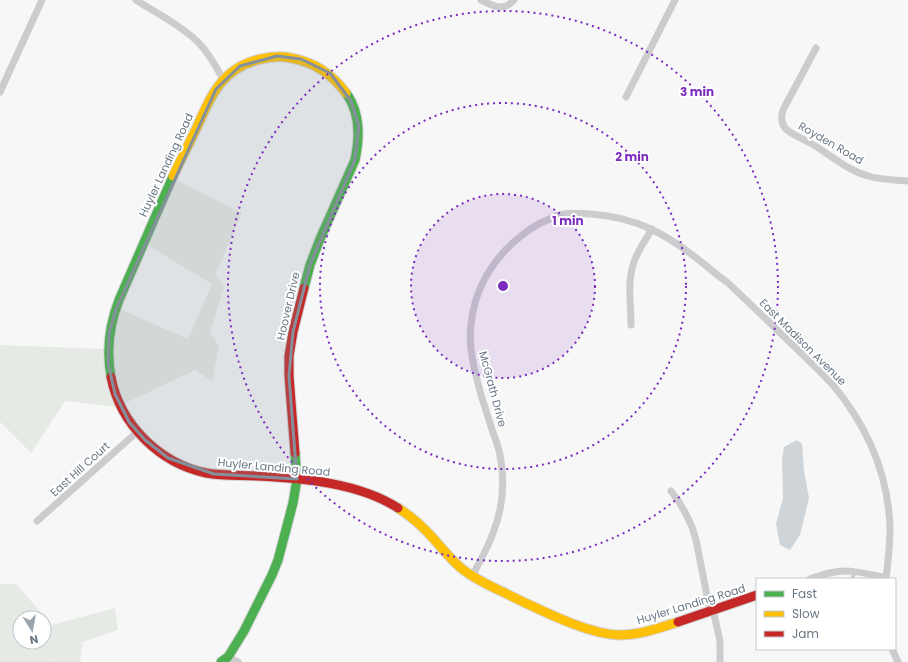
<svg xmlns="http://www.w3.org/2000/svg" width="908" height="662" viewBox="0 0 908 662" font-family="Poppins,sans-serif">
  <rect width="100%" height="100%" fill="#f7f7f7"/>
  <g fill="#e6eae5" fill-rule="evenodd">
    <path d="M174,179L242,213L215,275L224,286L210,333L219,346L212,381L195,370L117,407L65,401L31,453L0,422V345L104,349L117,308L188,339L212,284L146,244Z"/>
    <path d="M0,584H16L52,625L115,608L118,630L83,642L80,662H49V661L47,662H0ZM20,618H44V642H20Z"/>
  </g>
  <path fill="#ced4d8" d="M797,440L802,444L804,471L809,498L800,535L790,550L780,545L776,524L783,498L782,459L784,447Z"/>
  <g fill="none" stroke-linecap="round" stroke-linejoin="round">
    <g stroke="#d3d4d5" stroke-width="11">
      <g id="fast">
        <path d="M304,288L310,265L320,239L355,160C360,137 360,112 346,93"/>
        <path d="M111,377C106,350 109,326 119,300L173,176"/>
        <path d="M221,662L228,657L244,631L272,575L278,560L293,503L297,479L295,453"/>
      </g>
    </g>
    <g stroke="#d3d4d5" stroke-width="11">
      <g id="slow">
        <path d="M173,176C181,160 189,143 197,127C211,95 223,67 261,59C270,57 281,56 291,58C314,62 332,74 346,93"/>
        <path d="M398,508C411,516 422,526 432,537C442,548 450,559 461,568C478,582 498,589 517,599C545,612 588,634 619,635C640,635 659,628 678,622"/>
      </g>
    </g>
    <g stroke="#d3d4d5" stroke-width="11">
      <g id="jam">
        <path d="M111,377C120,424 159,463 206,473C223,476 240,475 257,476C303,478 359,483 398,508"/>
        <path d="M295,453L289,376V356L293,332L304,288"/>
        <path d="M678,622L757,595"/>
      </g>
    </g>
    <path stroke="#ccccce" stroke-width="3.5" d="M852,579L855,572"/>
    <g stroke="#ccccce" stroke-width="7">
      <path d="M136,0C156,13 179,24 197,41C208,52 216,66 223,79"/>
      <path d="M481,0C493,6 504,12 514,0"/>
      <path d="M816,48L783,110C781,117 781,123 785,128C790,134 805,140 812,144C831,155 846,170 868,176C881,180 895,180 908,181"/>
      <path d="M0,92L42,0"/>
      <path d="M626,97L675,0"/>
      <path d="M631,325C631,302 626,279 636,257C640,247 647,238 652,229"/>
      <path d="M671,491L679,502L686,514L692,527L696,540L710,611"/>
      <path d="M37,521L137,432"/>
      <path d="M472,577C479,562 488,548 493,533C503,508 505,481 500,455C498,444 493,434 490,423C487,414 484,404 481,395C475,372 468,349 471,325C474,289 493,258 521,236C533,226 549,218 564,214C572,212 582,214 590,214C638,217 668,235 704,264C712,271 720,277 728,283C741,295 753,307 766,319C788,341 811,362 833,385C867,426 888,472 890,527C890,545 888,562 886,579"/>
      <path d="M810,579C816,577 823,574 830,573C849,568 868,574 886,578"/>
      <path d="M713,610L720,641V662"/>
      <path d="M892,649L898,662"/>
      <path d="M228,657L238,662"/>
    </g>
    <use href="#fast" stroke="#4caf50" stroke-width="9"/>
    <use href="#slow" stroke="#ffc107" stroke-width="9"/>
    <use href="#jam" stroke="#c62828" stroke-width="9"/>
  </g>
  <path fill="#84909b" fill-opacity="0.2" stroke="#84909b" stroke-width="3" stroke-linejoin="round" d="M277,56L301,59L330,73L351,101L359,126L355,160L310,265L293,332L289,376L297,479L214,474L168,458L145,440L129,422L115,394L108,363L109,333L116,309L216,89L240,66Z"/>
  <circle cx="503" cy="286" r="92" fill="#7b2cbf" fill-opacity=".12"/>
  <g fill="none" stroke="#7b2cbf" stroke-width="2" stroke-dasharray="2 4">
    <circle cx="503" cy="286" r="92"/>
    <circle cx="503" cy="286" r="183"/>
    <circle cx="503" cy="286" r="275"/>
  </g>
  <g text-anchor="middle" stroke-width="4" stroke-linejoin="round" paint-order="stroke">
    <g font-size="11" fill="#697785" stroke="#fff">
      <text transform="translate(831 143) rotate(30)" y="4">Royden Road</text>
      <text transform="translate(166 165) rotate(-65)" y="4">Huyler Landing Road</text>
      <text transform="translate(288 306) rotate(-77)" y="4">Hoover Drive</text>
      <text transform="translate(803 342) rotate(45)" y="4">East Madison Avenue</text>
      <text transform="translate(493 389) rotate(75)" y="4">McGrath Drive</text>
      <text transform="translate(274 467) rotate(5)" y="4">Huyler Landing Road</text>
      <text transform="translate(80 469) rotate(-42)" y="4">East Hill Court</text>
      <text transform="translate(691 604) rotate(-17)" y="4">Huyler Landing Road</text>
    </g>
  </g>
  <circle cx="503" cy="286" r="6" fill="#7b2cbf" stroke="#fff" stroke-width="2"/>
  <g font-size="12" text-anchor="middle" font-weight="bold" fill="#7b2cbf" stroke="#fff" stroke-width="4" stroke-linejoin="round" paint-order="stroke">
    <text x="697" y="96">3 min</text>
    <text x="632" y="161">2 min</text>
    <text x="568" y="225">1 min</text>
  </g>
  <rect x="756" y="578" width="140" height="72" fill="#ffffff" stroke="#c3c9ce"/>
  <rect x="764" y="591" width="20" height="6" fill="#4caf50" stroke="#c3c9ce"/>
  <text x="792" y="598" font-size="12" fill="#697785">Fast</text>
  <rect x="764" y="611" width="20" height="6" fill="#ffc107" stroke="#c3c9ce"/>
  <text x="792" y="618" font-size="12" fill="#697785">Slow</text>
  <rect x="764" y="631" width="20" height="6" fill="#c62828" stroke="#c3c9ce"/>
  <text x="792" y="638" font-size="12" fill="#697785">Jam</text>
  <g transform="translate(32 630) rotate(169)"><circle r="19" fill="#ffffff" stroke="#c3c9ce"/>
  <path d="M0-3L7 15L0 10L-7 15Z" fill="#9ba4ad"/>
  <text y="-6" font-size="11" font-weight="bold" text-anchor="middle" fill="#697785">N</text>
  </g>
</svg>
